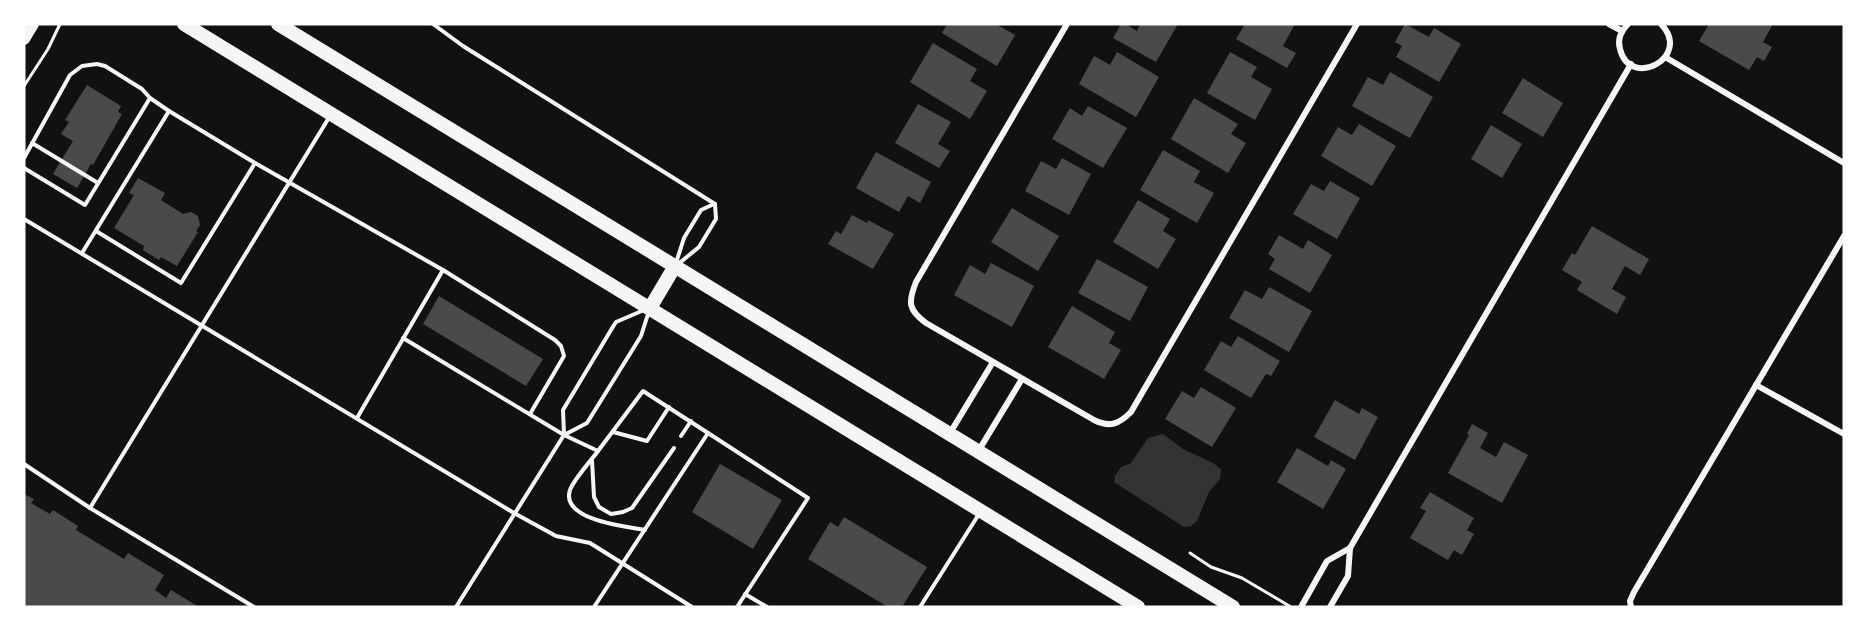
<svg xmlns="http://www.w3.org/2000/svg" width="1868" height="631" viewBox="0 0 1868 631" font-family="'IBM Plex Sans',sans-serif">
  <rect width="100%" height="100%" fill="#111"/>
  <path fill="#333" d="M1163,434L1183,449L1213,463L1221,469L1220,479L1209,492L1197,521L1191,526L1184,527L1114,482L1115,476L1121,467L1131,463L1148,438Z"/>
  <g fill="#4a4a4a">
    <path d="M947,24H996L1015,35L997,66L942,33Z"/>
    <path d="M1121,24H1125L1137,31L1140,24H1178L1156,62L1113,38Z"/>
    <path d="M1245,24H1295L1283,46L1296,53L1287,68L1236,39Z"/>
    <path d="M1405,24L1429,37L1434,28L1461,44L1439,82L1396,57L1402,46L1395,42Z"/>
    <path d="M1709,24H1773L1763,42L1772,47L1764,61L1757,57L1749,70L1699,41Z"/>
    <path d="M933,43L977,69L970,81L987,91L970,119L910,82Z"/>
    <path d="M1117,52L1159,77L1136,117L1079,84L1094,56L1110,65Z"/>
    <path d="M1230,52L1257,67L1251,77L1272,89L1255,120L1207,93Z"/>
    <path d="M1390,72L1433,97L1410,138L1352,106L1368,77L1383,85Z"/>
    <path d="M1523,78L1563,103L1543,137L1502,113Z"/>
    <path d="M87,85L121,106L118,112L122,114L93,165L91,164L77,188L53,174L73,141L61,134L69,122L65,120Z"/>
    <path d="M1194,98L1238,124L1231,134L1246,143L1228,173L1171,139Z"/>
    <path d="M918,104L951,122L938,144L950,151L939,168L895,143Z"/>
    <path d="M1088,106L1127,128L1103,168L1052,139L1070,108L1082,116Z"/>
    <path d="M1359,124L1396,146L1372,186L1321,156L1338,127L1352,135Z"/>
    <path d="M1491,125L1522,144L1502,178L1471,159Z"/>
    <path d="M1163,150L1200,171L1194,182L1214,193L1197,223L1140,190Z"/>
    <path d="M876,152L931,182L920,203L908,196L899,212L856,188Z"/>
    <path d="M1062,158L1091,174L1069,215L1025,191L1041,161L1056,169Z"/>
    <path d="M138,178L165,193L161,200L183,214L191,212L198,216L200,225L196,231L198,232L177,266L161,257L159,260L143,250L144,246L114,228L134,195L129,193Z"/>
    <path d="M1330,181L1360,198L1337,239L1293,214L1311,184L1324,191Z"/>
    <path d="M1138,200L1170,219L1163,231L1176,239L1158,269L1113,242Z"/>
    <path d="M1012,208L1059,236L1038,271L991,242Z"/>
    <path d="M852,215L867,223L868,220L894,234L873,269L828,244L836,231L841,234Z"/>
    <path d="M1592,226L1649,259L1640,275L1625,266L1612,289L1626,297L1617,314L1577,290L1582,282L1562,270L1572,253L1575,255Z"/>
    <path d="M1279,235L1303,249L1308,240L1332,255L1310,293L1269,269L1275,259L1268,254Z"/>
    <path d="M1097,259L1148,287L1130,321L1078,293Z"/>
    <path d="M991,263L1034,286L1012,327L954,295L970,265L985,274Z"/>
    <path d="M1269,287L1312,311L1289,352L1229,318L1245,290L1262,299Z"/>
    <path d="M439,296L543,359L526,386L423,324Z"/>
    <path d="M1072,306L1115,332L1109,343L1121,350L1104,379L1048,347Z"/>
    <path d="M1238,336L1280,361L1271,376L1266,374L1251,398L1204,370L1221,341L1231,347Z"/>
    <path d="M1201,387L1236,408L1212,447L1165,419L1182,391L1194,398Z"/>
    <path d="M1335,400L1359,414L1362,408L1378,417L1355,460L1314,437Z"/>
    <path d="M1472,424L1488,433L1480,448L1496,457L1504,442L1528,455L1502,503L1448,473L1469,435L1467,434Z"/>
    <path d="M1297,448L1328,466L1331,460L1346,469L1323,509L1277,482Z"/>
    <path d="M720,464L782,500L753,549L692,512Z"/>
    <path d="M1430,492L1474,518L1467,530L1474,534L1462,555L1454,550L1448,560L1410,538L1426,511L1420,508Z"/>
    <path d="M24,494L34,499L31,503L50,514L53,510L78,526L76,530L124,559L128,553L164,575L155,590L166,598L171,590L199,607H24Z"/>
    <path d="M844,517L927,567L902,607H888L808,559L830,522L838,527Z"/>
  </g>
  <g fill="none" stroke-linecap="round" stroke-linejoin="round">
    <g stroke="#f5f5f5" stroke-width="3">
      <path d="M24,86L48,49L60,24"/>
      <path d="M1190,553L1211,567L1242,578L1291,607"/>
    </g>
    <g stroke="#f5f5f5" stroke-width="4">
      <path d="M433,24L463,46L715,204"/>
      <path d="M32,143L98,183"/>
      <path d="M24,158L70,75L82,66L97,64L105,66L142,89L150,98L169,111L255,163L443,270L555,340L561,346L564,356L530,414"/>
      <path d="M24,168L85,205L150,98"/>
      <path d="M24,219L514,513L556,536L590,543L692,607"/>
      <path d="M96,231L181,283L255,163"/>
      <path d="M82,253L169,111"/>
      <path d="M676,263L684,238L701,210L714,204"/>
      <path d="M677,265L699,247L716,219L715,204"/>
      <path d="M403,338L564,435L598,451L643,391L708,433"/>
      <path d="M357,418L443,270"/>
      <path d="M613,432L647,441L669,407"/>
      <path d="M564,434L563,410L614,325L616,322L644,310"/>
      <path d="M681,436L691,421"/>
      <path d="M598,451C590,462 574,479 570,490C560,520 627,527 645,530"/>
      <path d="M592,460L594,497L599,507L611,514L623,512L632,508L674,448"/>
      <path d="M24,464L90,508L254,607"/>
      <path d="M90,508L330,116"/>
      <path d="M745,594L767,607"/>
      <path d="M456,607L564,435L587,423L641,336L649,311"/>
      <path d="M594,607L708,433L808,498L737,607"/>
      <path d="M920,607L979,514"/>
    </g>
    <g stroke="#f5f5f5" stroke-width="6">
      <path d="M1067,24L916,282C908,302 908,310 926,323L1094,420C1110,428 1119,424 1131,412L1357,24"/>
      <path d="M1609,24L1622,31"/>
      <path d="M1628,24C1621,31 1617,39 1620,49C1630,90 1693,57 1661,24"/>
      <path d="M1665,57L1844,163"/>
      <path d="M1756,385L1844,434"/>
      <path d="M950,433L993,362"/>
      <path d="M979,450L1022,379"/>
      <path d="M1301,607L1327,561L1350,548"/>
      <path d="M1330,607L1348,576L1350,548L1631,64"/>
      <path d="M1631,607L1630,601L1634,592L1844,236"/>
    </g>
    <path stroke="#f5f5f5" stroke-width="12" d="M24,39L33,24"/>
    <g stroke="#f5f5f5" stroke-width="14">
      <path d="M184,24L1138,607"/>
      <path d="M278,24L1233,607"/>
      <path d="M650,308L675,266"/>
    </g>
  </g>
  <rect width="1868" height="631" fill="none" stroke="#ffffff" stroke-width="51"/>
</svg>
